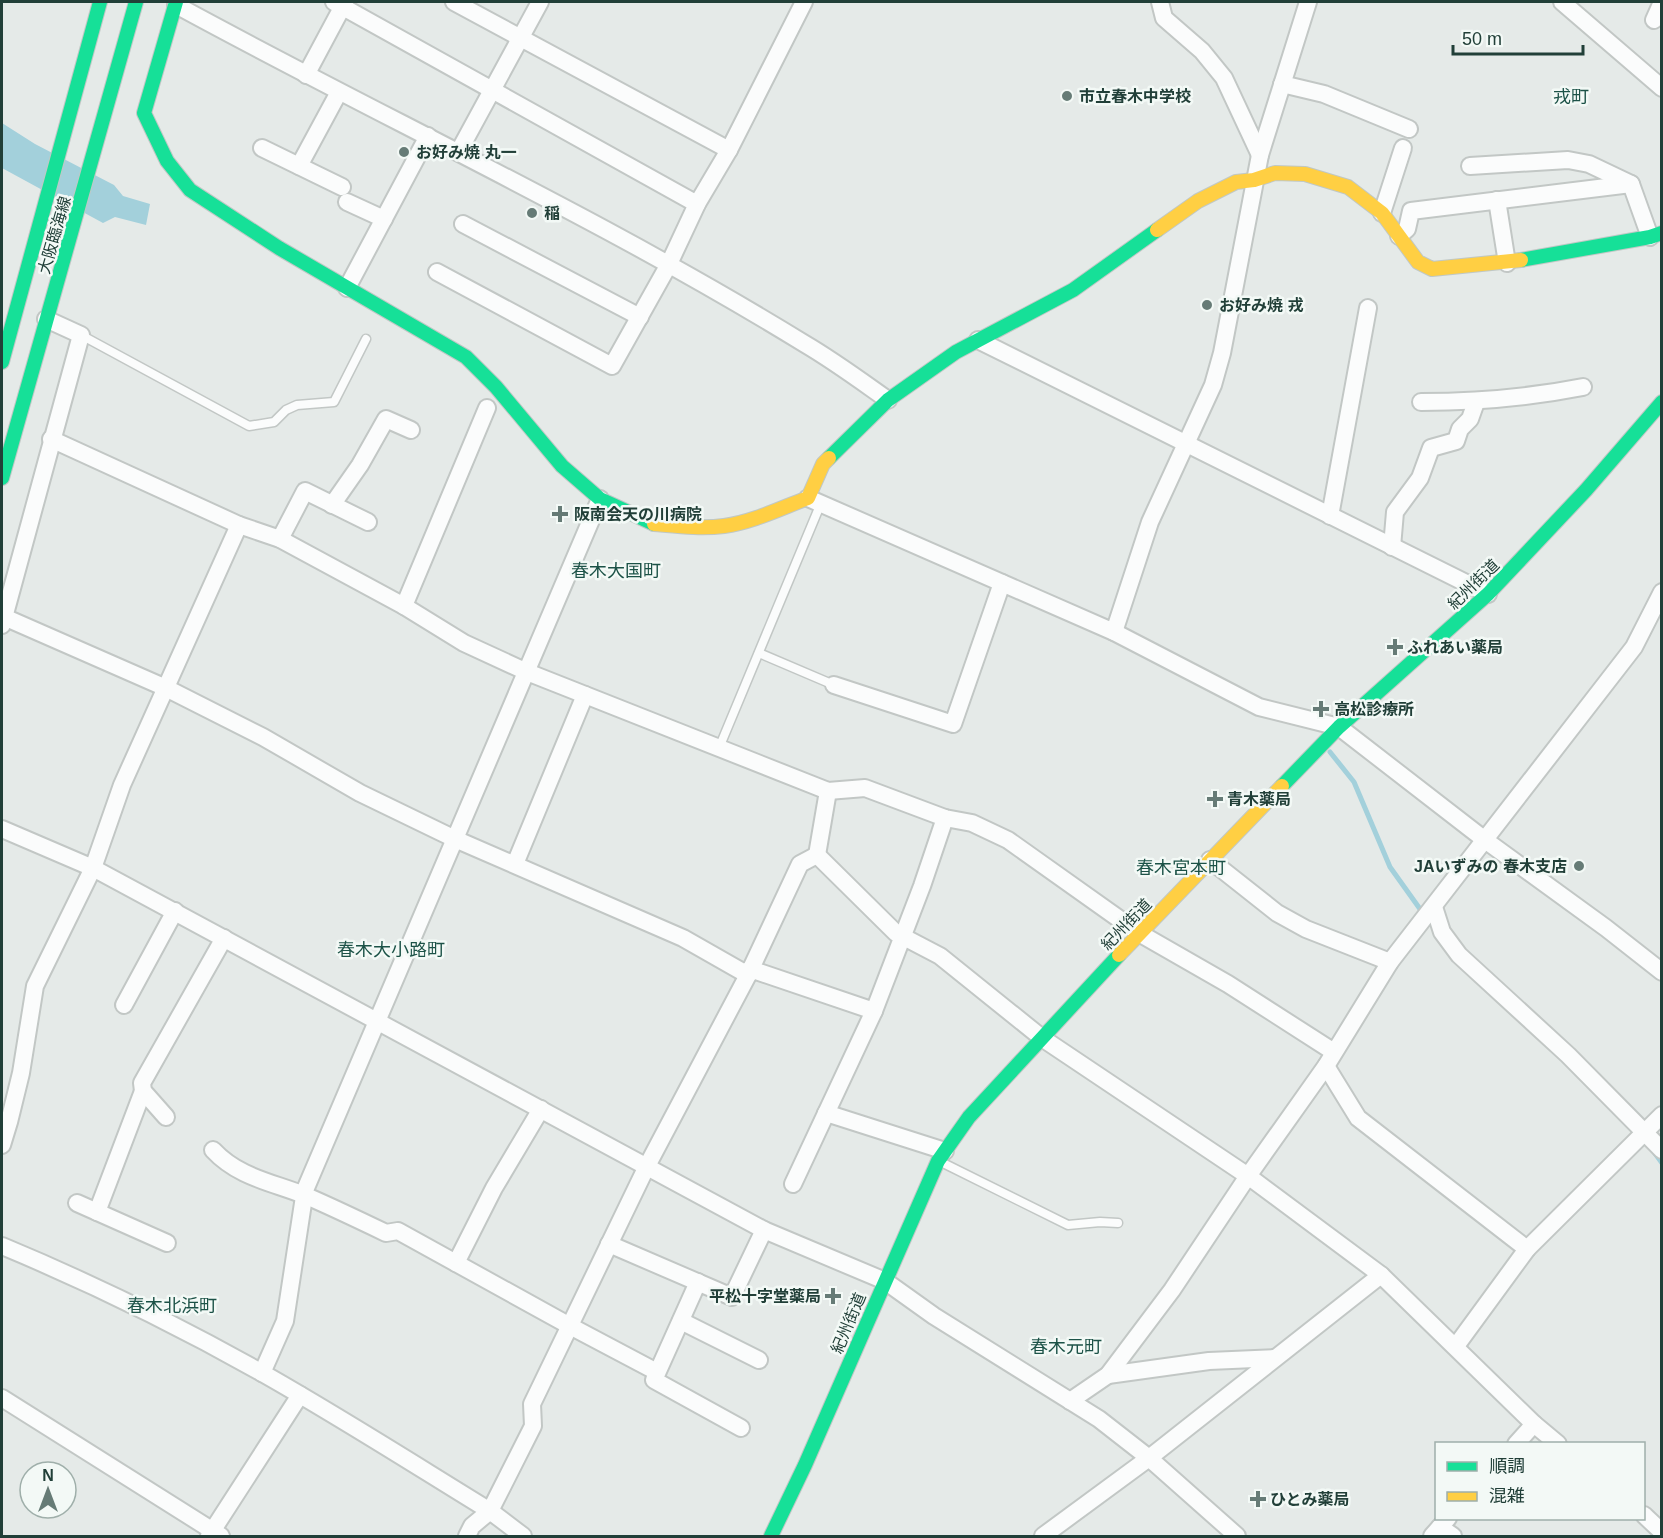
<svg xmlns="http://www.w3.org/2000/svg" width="1663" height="1538" viewBox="0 0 1663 1538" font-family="Arial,'Noto Sans JP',sans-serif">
  <rect width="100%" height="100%" fill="#e5eae8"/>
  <path fill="#a3d0db" d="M2,123L35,144L114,185L123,196L150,204L146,225L115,217L103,223L2,168Z"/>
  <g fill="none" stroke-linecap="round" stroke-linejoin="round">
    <g stroke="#a3d0db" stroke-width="5">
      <path d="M1330,752L1354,782L1390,867L1420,909"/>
      <path d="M1654,1152L1662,1163"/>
    </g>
    <g stroke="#c2c7c5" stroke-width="11">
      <g id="lane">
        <path d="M81,335L249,426L274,422L286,410L297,405L334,402L366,339"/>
        <path d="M759,653L834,685"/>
        <path d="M719,748L821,503"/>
        <path d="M939,1161L1068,1225L1100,1222L1118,1223"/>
      </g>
    </g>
    <g stroke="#c2c7c5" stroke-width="20">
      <g id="street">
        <path d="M334,2L697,204"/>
        <path d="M454,2L729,150"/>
        <path d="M1160,2L1164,18L1202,51L1224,78L1260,155"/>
        <path d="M1562,2L1662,88"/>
        <path d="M176,5C385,119 602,219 805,344C834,361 861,381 888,400"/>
        <path d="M1654,20L1662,2"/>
        <path d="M306,75L345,2"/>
        <path d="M1282,84L1324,94L1409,129"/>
        <path d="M262,148L342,187"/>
        <path d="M459,151L540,2"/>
        <path d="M299,166L339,92"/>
        <path d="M1470,166L1568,160L1589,164L1631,184L1650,237"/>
        <path d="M1497,200L1507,263"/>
        <path d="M347,202L384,219"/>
        <path d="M1382,213L1403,148"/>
        <path d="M463,224L640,317"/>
        <path d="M1399,236L1407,229L1411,211L1631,184"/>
        <path d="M437,272L612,366L668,266L697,204L729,150L804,2"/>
        <path d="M347,288L428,136"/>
        <path d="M978,340L1488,594"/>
        <path d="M1421,402C1478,402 1527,398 1583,387"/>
        <path d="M51,439L239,525L280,539L404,606L464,643L527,672L828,791L865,788L945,818L972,823L1008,840L1139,933L1228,984L1334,1052"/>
        <path d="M808,498L1114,632L1259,707L1339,727L1485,840L1606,928L1662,972"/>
        <path d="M332,505L360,465L386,419L411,430"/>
        <path d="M1330,516L1368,308"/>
        <path d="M280,539L305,491L368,522"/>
        <path d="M1392,547L1395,512L1420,478L1431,448L1456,441L1460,429L1470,419L1476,402"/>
        <path d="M404,606L487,408"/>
        <path d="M4,617L166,688L263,737L360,793L455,839L683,938L748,975"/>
        <path d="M2,625L81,335L46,319"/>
        <path d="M1114,632L1150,522L1213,385L1222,353L1260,155L1308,2"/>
        <path d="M834,685L953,724L1002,583"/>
        <path d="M2,829L93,868L764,1230L885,1281L934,1316L1099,1419L1149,1458L1237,1536"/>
        <path d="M817,855L896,933L940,956L1042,1038L1248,1176L1381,1275L1534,1424L1558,1444"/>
        <path d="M817,855L828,791"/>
        <path d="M1210,860L1277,913L1306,929L1390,962"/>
        <path d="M515,864L585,695"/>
        <path d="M1434,907L1442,932L1459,955L1568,1055L1662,1150"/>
        <path d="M750,969L874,1011"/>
        <path d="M124,1005L175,911"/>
        <path d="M1326,1066L1358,1118L1527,1249"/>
        <path d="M826,1113L945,1151"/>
        <path d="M166,1117L143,1091L142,1083L224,938"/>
        <path d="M2,1145L9,1122L21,1073L35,986L93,868L122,785L239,525"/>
        <path d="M213,1150C238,1177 271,1182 304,1195C332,1207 359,1220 386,1233L398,1231L570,1326L657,1372"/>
        <path d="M793,1184L874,1011L922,886L945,818"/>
        <path d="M77,1203L167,1243"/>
        <path d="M97,1212L143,1091"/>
        <path d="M609,1244L732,1297L764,1230"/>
        <path d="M2,1246C91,1283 179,1326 264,1374C340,1417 415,1465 490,1511L523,1536"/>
        <path d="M456,1263L494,1188L541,1109"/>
        <path d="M698,1282L654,1380L741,1428"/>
        <path d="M681,1321L759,1360"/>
        <path d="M1456,1346L1527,1249L1662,1115"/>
        <path d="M262,1373L285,1321L305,1190L600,499"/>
        <path d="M1108,1375L1209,1361L1275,1358"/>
        <path d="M2,1398L221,1536"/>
        <path d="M1070,1401L1108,1375L1172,1290L1248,1176L1326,1066L1390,962L1634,647L1662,592"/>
        <path d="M1516,1444L1534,1424"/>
        <path d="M1644,1515L1662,1532"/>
        <path d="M1440,1527L1453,1536"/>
        <path d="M209,1536L300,1395"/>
        <path d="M467,1536L472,1526L490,1511L533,1426L532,1404L647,1166L748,975L800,864L817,855"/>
        <path d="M1043,1536L1149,1458L1381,1275"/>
        <path d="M1432,1536L1448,1518"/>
      </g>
    </g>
    <g stroke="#c0c8c5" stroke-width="16">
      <g id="fast">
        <path d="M176,2L144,113L167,161L190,190L279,248L466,357L496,387L562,466L600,499L654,524"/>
        <path d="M1521,260L1650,237L1662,233"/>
        <path d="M2,362L100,2"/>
        <path d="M829,458L888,400L956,352L1073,290L1157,230"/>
        <path d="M2,478L136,2"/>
        <path d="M1282,786L1339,727L1488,594L1586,490L1662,402"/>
        <path d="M771,1536L805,1465L938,1161L969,1117L1119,955"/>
      </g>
    </g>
    <g stroke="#c0c8c5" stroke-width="16">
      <g id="slow">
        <path d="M1157,230L1198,201L1236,182L1254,180L1275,173L1305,174L1348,187L1382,213L1418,262L1432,269L1521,260"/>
        <path d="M654,524C677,526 701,529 724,526C753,522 781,508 808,498L823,464L829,458"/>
        <path d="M1119,955L1282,786"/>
      </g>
    </g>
    <use href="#lane" stroke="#fbfcfc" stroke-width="8"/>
    <use href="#street" stroke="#fbfcfc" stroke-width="16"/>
    <use href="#fast" stroke="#16e098" stroke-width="14"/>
    <use href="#slow" stroke="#ffcf43" stroke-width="14"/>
  </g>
  <g fill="#667b76" stroke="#f3f9f6" stroke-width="2">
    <circle cx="1067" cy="96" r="6"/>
    <circle cx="404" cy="152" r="6"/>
    <circle cx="532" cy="213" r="6"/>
    <circle cx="1207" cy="305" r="6"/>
    <path d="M557 505h6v6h6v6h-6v6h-6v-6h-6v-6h6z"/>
    <path d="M1392 638h6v6h6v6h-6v6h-6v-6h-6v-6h6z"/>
    <path d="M1318 700h6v6h6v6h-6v6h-6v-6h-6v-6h6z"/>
    <path d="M1212 790h6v6h6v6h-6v6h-6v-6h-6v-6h6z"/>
    <circle cx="1579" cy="866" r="6"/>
    <path d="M830 1287h6v6h6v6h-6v6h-6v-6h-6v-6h6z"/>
    <path d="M1255 1490h6v6h6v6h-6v6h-6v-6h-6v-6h6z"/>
  </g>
  <g text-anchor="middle" stroke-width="5" stroke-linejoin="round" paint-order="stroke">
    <g font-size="16" font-weight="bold" fill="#213f38" stroke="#f3f9f6" text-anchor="start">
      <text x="1079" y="102">市立春木中学校</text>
      <text x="416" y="158">お好み焼 丸一</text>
      <text x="544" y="219">稲</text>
      <text x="1219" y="311">お好み焼 戎</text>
      <text x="574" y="520">阪南会天の川病院</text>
      <text x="1407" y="653">ふれあい薬局</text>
      <text x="1334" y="715">高松診療所</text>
      <text x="1227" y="805">青木薬局</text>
      <text x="1567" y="872" text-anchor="end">JAいずみの 春木支店</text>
      <text x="821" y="1302" text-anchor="end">平松十字堂薬局</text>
      <text x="1270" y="1505">ひとみ薬局</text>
    </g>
    <g font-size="16" fill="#213f38" stroke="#f3f9f6">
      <text transform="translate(54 235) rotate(-74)" y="6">大阪臨海線</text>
      <text transform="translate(1473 584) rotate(-44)" y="6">紀州街道</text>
      <text transform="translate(1126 924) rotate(-46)" y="6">紀州街道</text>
      <text transform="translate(848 1323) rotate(-67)" y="6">紀州街道</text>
    </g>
    <g font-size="18" fill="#1c5247" stroke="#f3f9f6">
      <text x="1571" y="103">戎町</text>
      <text x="616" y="577">春木大国町</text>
      <text x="1181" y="874">春木宮本町</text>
      <text x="391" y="956">春木大小路町</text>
      <text x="172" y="1312">春木北浜町</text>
      <text x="1066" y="1353">春木元町</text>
    </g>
  </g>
  <rect width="1663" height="1538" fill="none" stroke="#213f38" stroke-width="6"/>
  <rect x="1435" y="1442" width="210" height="78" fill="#f3f9f6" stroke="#9fafaa" stroke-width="1.5"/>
  <rect x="1447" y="1462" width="30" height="9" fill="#16e098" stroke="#9fafaa" stroke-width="1.5"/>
  <text x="1489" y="1472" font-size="18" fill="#213f38">順調</text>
  <rect x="1447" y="1492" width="30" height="9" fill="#ffcf43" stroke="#9fafaa" stroke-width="1.5"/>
  <text x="1489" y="1502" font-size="18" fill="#213f38">混雑</text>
  <g transform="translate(48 1490)"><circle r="28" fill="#f3f9f6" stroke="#9fafaa" stroke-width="1.5"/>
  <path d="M0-4.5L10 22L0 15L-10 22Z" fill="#667b76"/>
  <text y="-9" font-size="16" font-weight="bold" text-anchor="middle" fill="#213f38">N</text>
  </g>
  <path d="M1453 45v9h130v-9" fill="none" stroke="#213f38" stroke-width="3"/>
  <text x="1462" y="45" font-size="18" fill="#213f38" stroke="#f3f9f6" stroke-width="4.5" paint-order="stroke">50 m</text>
</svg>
